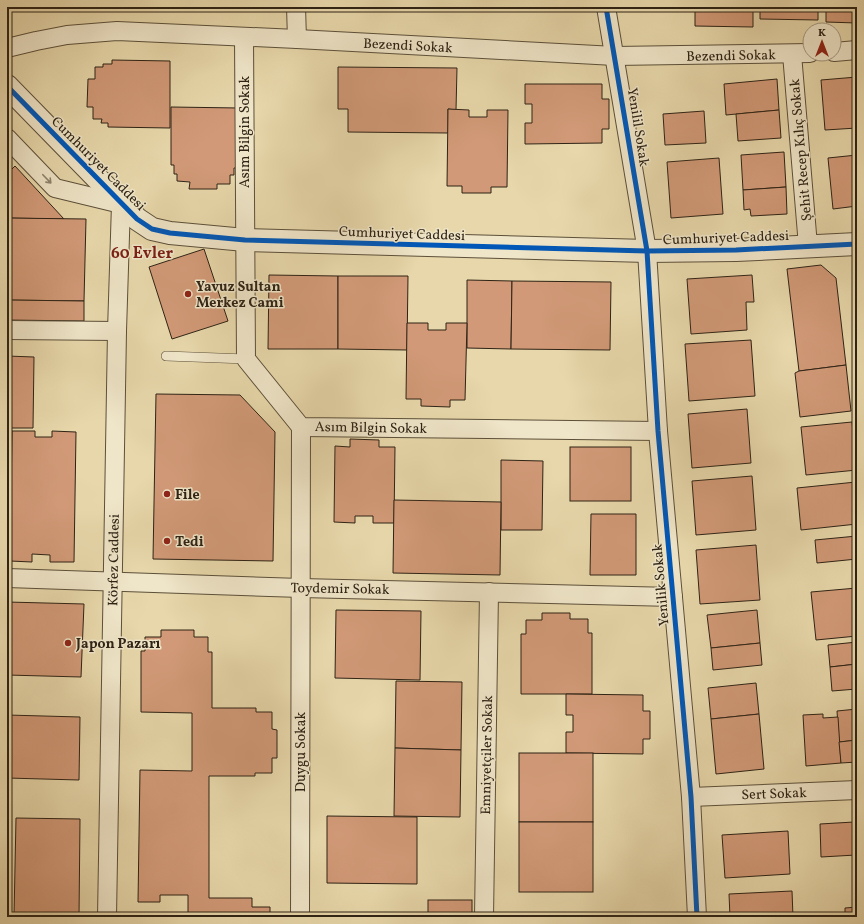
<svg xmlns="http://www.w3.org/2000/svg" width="864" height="924" viewBox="0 0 864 924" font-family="Vollkorn,serif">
  <rect width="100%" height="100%" fill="#e7d7aa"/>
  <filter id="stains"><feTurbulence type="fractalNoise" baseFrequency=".005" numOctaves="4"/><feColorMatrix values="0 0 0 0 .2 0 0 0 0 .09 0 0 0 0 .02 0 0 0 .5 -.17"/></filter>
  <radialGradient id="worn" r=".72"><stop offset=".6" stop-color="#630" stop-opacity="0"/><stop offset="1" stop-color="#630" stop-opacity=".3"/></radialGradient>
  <g fill="#d19977" stroke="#2e2315">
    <path d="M627,7H685V11L627,10Z"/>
    <path d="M695,7H753V27L695,26Z"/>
    <path d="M760,7H818V20L760,19Z"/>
    <path d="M826,7H857V23L826,22Z"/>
    <path d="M112,60L170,61V128L108,127V123H101L102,119H93V107H87L88,79H95V67H103V64H112Z"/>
    <path d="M338,67L457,68L456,110L448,109V133L348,132V109H338Z"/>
    <path d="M857,77V128L825,130L821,80Z"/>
    <path d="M777,79L779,110L726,115L724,84Z"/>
    <path d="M525,84H602V99H609V129H602V143L525,144V123H532V104H525Z"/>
    <path d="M171,107L239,108L238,168H234V175H230V184H217V189H189L190,182L177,181V174H174V165H171Z"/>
    <path d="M448,109L469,110V117H487V110H508L507,187H491V193H462V186H447Z"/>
    <path d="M779,110L781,138L738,141L736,114Z"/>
    <path d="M704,111L706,143L665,145L663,114Z"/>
    <path d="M784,152L786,187L743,190L741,155Z"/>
    <path d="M857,155V206L833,209L828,158Z"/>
    <path d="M719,158L723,214L671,218L667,162Z"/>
    <path d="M15,166L64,219L7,218V174Z"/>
    <path d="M786,187L787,214L751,216L750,209L744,210L743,190Z"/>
    <path d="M7,218L86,219L84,301L7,300Z"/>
    <path d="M204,249L228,321L172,339L149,267Z"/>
    <path d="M821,265L836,278L846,365L799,371L787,269Z"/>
    <path d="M269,275L338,276V349H268Z"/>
    <path d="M752,275L754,302H746L747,330L691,334L687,279Z"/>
    <path d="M338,276H408L407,350L338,349Z"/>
    <path d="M467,280L512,281L511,349L467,348Z"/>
    <path d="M512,281L611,282L610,350L511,349Z"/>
    <path d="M7,300L84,301V321L7,320Z"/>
    <path d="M407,323H428V330H446V323H467L465,400H450V407L421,406V399H406Z"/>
    <path d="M751,340L755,396L689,401L685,344Z"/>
    <path d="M7,356L34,357L33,428H7Z"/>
    <path d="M846,365L851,411L800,417L795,373L799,371Z"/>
    <path d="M156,394L240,395L275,432L273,561L153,559Z"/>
    <path d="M747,409L751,463L692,468L688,414Z"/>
    <path d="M852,422L857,470L806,475L801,427Z"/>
    <path d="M12,431H35V437H52V431L76,432L74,562H50V555L32,554V562L10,561Z"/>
    <path d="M350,439L379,440V447H395L394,523H373V516H355V523L334,522L335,446L350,447Z"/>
    <rect x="570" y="447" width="61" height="54"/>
    <path d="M501,460L543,461L542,530H501Z"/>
    <path d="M752,476L756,530L696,535L692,481Z"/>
    <path d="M856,482L857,524L801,530L797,488Z"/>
    <path d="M394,500L501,502L500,575L393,573Z"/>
    <path d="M591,514H636V575H590Z"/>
    <path d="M857,536V559L817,563L815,540Z"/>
    <path d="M756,545L760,600L700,604L696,550Z"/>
    <path d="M857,588V636L816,640L811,592Z"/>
    <path d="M7,602L84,604L81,677L7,675Z"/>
    <path d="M336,610L421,611L420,680L335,678Z"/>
    <path d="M757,610L760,643L711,648L707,615Z"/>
    <path d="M542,613H570V619H588V633H592V694H521V634H526V620H542Z"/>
    <path d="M161,630H194V637H208V652H212V708H256V712H272V729L277,730V758H272V773H255V776H209V898H252V907H270V917H188V895H160V902H138L140,770L192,771V713L141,712V651H145V637H161Z"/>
    <path d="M857,642V664L830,667L828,645Z"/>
    <path d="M760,643L762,665L713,670L711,648Z"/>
    <path d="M857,664V689L832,691L830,667Z"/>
    <path d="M396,681L462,682L461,750L395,748Z"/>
    <path d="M756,683L759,714L711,719L708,688Z"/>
    <path d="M566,694L643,695V711H650V739H643V754L566,753V732H573V715H566Z"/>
    <path d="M857,709V740L839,742L837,711Z"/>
    <path d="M759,714L764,769L716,774L711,719Z"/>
    <path d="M823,714V718L838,717L841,763L806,766L803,715Z"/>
    <path d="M7,715L80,717L79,780L7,778Z"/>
    <path d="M857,740V762L841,763L839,742Z"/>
    <path d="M395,748L461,750L460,817L394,816Z"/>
    <rect x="519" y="753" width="74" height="69"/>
    <path d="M327,816L417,817V884L327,883Z"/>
    <path d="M16,818L80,819L79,917H14Z"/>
    <rect x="519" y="822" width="74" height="70"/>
    <path d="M854,822L856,855L821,857L820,824Z"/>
    <path d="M854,822H857V867L856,868Z"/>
    <path d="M788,831L790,874L725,878L722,835Z"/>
    <path d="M792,891L793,917H730L729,894Z"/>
    <rect x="428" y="900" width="44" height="17"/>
    <path d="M857,907V917H845V908Z"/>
  </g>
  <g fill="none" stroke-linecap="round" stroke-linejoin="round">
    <g stroke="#5c503a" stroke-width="10">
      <path id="service" d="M166,356L246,359"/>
    </g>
    <g stroke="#5c503a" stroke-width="20">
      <g id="minor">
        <path d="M296,7L297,39"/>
        <path d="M606,7L647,251L658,431L691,797L697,917"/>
        <path d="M244,37L246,359L301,427L658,431"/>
        <path d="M7,48L36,41L67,35L117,31L297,39L615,56L810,53"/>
        <path d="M834,52L857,50"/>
        <path d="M792,54L808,246"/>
        <path d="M7,138L55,188L121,204L117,331L107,917"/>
        <path d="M7,330L117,331"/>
        <path d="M7,578L301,588L673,597"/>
        <path d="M691,797L857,790"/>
        <path d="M300,917L301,427"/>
        <path d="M484,917L489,592"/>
      </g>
    </g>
    <g stroke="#5c503a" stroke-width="24">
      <path id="tertiary" d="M7,86L137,219L152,229L170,233L245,240L647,251L736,250L857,244"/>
    </g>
    <use href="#service" stroke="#efe5c8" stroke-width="9"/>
    <use href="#minor" stroke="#efe5c8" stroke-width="18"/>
    <use href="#tertiary" stroke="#efe5c8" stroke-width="22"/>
    <g stroke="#efe5c8" stroke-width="8">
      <g id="cycleway">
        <path d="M606,7L647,251L658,431L691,797L697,917"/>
        <path d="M7,86L137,219L152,229L170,233L245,240L647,251L736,250L857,244"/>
      </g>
    </g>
    <use href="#cycleway" stroke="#0057b8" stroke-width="5"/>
  </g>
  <defs><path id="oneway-shaft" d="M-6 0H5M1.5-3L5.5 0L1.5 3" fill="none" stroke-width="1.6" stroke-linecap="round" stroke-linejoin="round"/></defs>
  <use stroke="#8e846e" href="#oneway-shaft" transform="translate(47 179) rotate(46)"/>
  <g fill="#8f2418" stroke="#efe5c8" stroke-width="1.5">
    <circle cx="188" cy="294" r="4"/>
    <circle cx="167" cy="494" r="4"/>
    <circle cx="167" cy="541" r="4"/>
    <circle cx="68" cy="643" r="4"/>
  </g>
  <g text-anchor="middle" stroke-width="3" stroke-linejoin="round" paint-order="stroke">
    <g font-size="14" fill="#2e2315" stroke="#efe5c8">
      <text transform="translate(408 45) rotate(3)" y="5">Bezendi Sokak</text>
      <text transform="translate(731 55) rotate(-1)" y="5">Bezendi Sokak</text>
      <text transform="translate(639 127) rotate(81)" y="5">Yenilil Sokak</text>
      <text transform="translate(244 132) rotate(-90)" y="5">Asım Bilgin Sokak</text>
      <text transform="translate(800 150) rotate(-95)" y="5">Şehit Recep Kılıç Sokak</text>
      <text transform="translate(99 163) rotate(45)" y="5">Cumhuriyet Caddesi</text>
      <text transform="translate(402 233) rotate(2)" y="5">Cumhuriyet Caddesi</text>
      <text transform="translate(726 237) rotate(-2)" y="5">Cumhuriyet Caddesi</text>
      <text transform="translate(371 427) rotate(1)" y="5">Asım Bilgin Sokak</text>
      <text transform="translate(113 560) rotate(-89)" y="5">Körfez Caddesi</text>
      <text transform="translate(660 585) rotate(-95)" y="5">Yenilik Sokak</text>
      <text transform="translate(340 588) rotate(1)" y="5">Toydemir Sokak</text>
      <text transform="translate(300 752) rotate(-90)" y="5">Duygu Sokak</text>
      <text transform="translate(486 755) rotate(-89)" y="5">Emniyetçiler Sokak</text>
      <text transform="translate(774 793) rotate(-2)" y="5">Sert Sokak</text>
    </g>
    <g font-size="14" font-weight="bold" fill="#2e2315" stroke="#efe5c8" text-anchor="start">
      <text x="196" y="291">Yavuz Sultan<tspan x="196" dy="16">Merkez Cami</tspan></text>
      <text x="175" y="499">File</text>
      <text x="175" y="546">Tedi</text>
      <text x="76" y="648">Japon Pazarı</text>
    </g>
    <g font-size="16" font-weight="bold" fill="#7a1f14" stroke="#efe5c8">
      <text x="142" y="258">60 Evler</text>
    </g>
  </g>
  <rect width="864" height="924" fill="none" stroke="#e7d7aa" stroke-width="24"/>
  <rect x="8" y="8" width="848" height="908" fill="none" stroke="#2e2315" stroke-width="2"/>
  <rect x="12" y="12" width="840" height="900" fill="none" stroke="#2e2315"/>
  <g transform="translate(822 42)"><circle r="19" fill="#efe5c8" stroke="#a29780"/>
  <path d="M0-3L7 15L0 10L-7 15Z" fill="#8f2418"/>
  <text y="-6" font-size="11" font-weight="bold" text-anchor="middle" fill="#2e2315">K</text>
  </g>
  <rect width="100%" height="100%" filter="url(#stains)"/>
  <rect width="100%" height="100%" fill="url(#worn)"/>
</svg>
